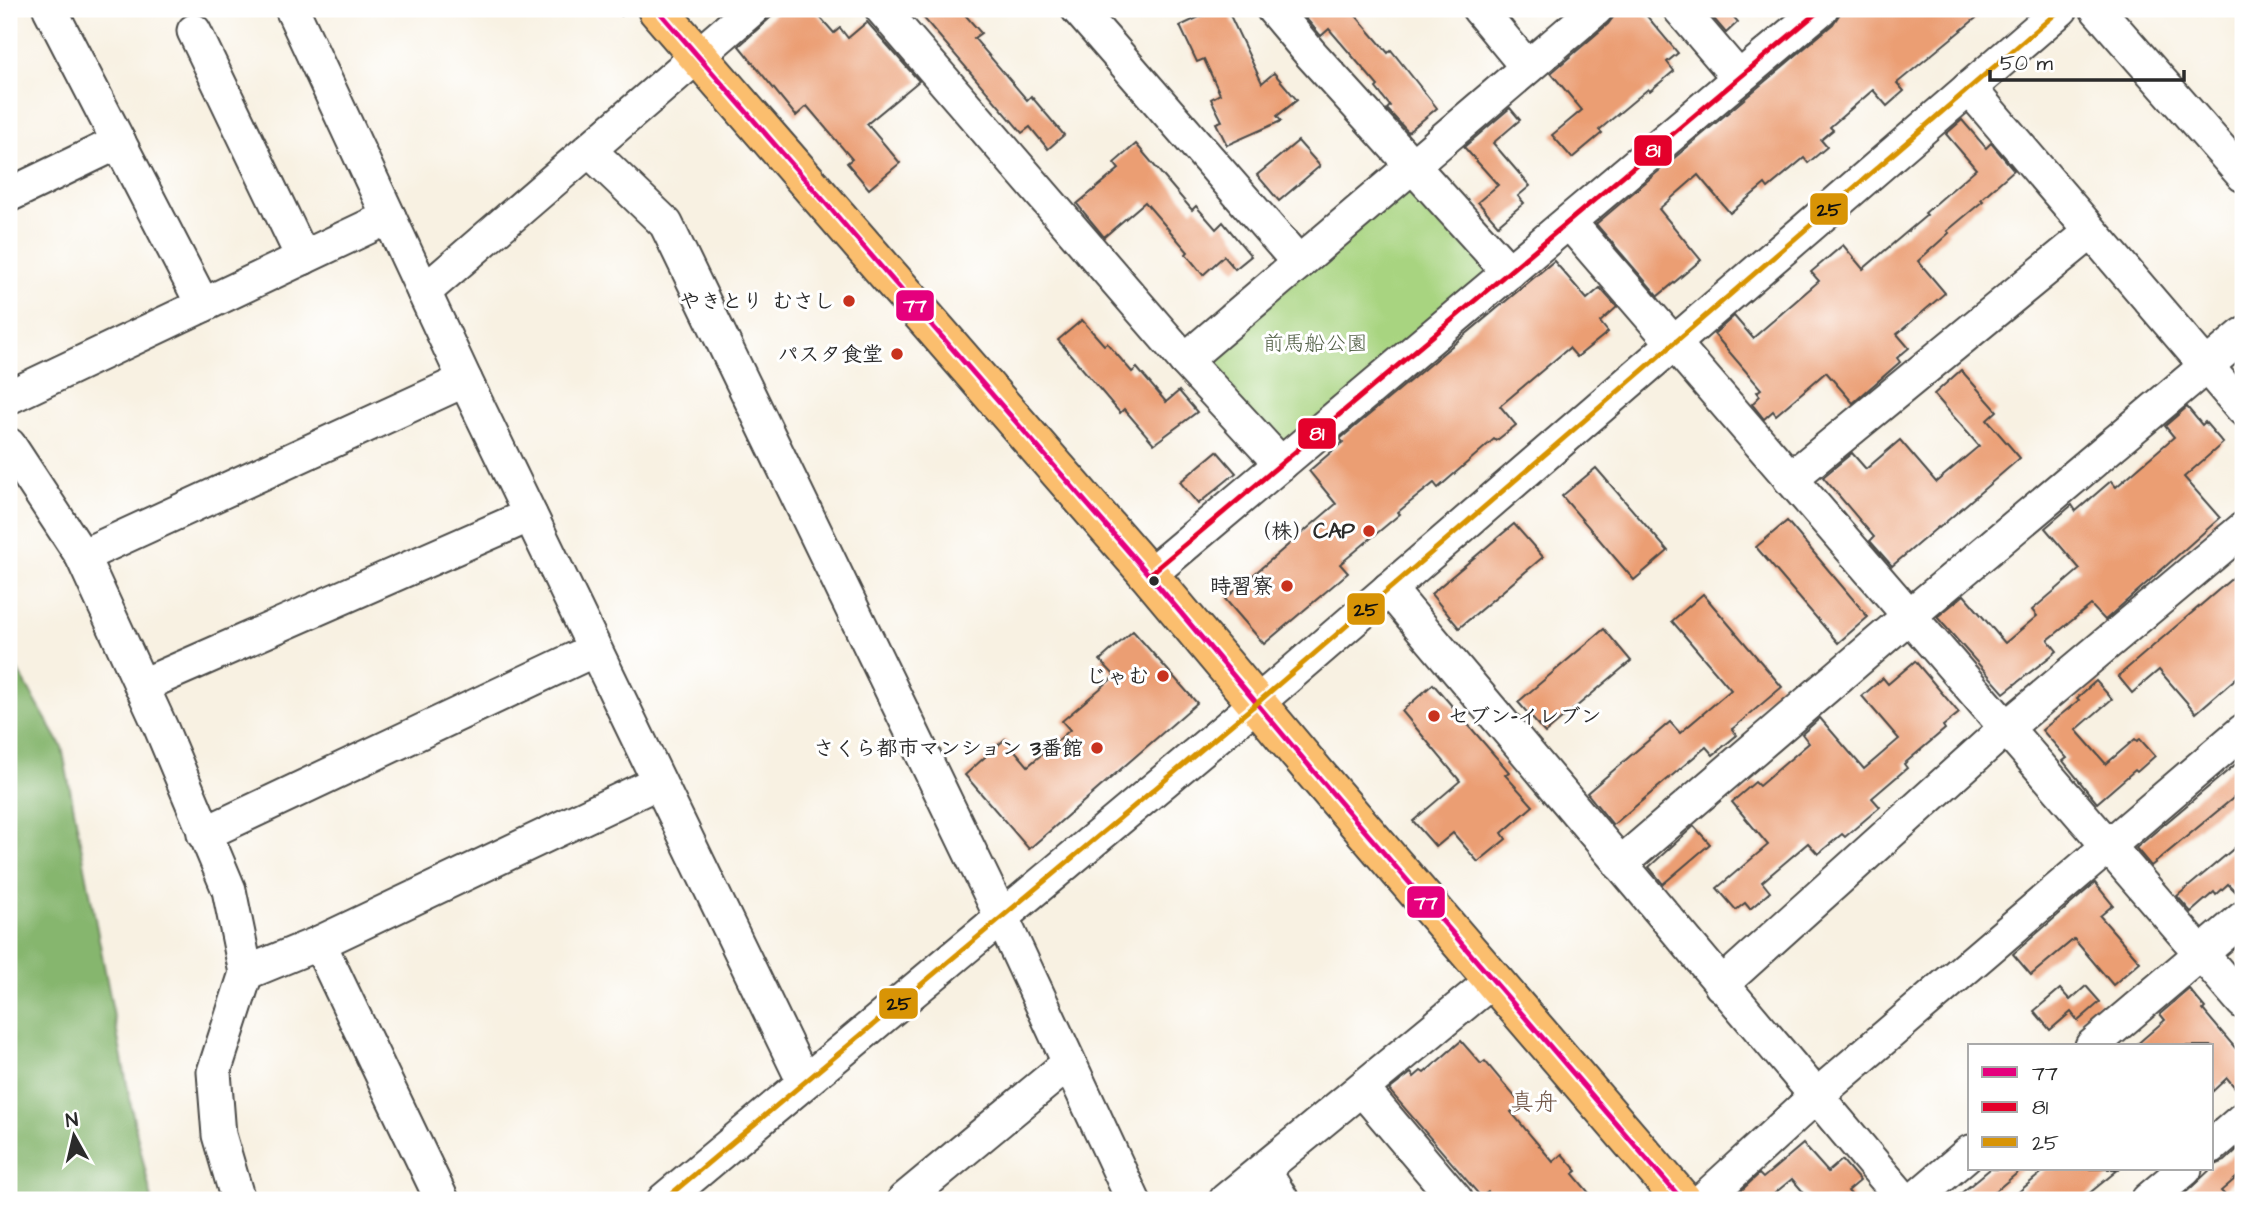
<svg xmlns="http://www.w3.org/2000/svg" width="2252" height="1209" viewBox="0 0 2252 1209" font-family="'Architects Daughter','Klee One',sans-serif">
  <rect width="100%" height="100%" fill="#fff"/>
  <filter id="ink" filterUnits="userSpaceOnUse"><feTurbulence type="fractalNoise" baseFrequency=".0143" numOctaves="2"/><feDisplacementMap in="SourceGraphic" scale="14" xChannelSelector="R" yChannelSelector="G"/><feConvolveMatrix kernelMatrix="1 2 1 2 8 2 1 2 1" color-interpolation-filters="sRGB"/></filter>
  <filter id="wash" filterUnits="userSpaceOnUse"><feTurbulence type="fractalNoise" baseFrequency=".00686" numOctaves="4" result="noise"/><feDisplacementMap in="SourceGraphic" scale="28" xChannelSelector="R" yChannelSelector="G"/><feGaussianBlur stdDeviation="1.57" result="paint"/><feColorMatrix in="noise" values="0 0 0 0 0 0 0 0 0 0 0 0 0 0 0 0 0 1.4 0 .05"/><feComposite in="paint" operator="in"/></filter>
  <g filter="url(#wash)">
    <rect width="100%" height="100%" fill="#f8f1e2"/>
    <path fill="#a8d480" stroke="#6a8056" stroke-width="2" d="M1410,177L1498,273L1281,456L1193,360Z"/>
    <path fill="#86b66e" stroke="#58704c" stroke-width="2" d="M9,655L62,747L135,1126L152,1200H9Z"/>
    <g id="blocks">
      <g fill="#eb9e73">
        <path d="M780,9H813L834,33L840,28L848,38L867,22L919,81L867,124L900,163L869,189L847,163L852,159L807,106L796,116L739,46Z"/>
        <path d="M916,9H960L981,33L974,38L1027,100L1031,96L1064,135L1048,149L1030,127L1022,133Z"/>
        <path d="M1216,9H1227L1262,83L1274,73L1297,100L1277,116L1281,121L1227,145L1216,123L1222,121L1211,99L1220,94L1204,59L1197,62L1180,26Z"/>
        <path d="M1298,9H1353L1351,10L1388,53L1391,50L1437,108L1408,132L1387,109L1390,106L1376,88L1378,86L1329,29L1321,36Z"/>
        <path d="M1615,9H1641L1678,53L1667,62L1674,71L1650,91L1648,89L1599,130L1602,133L1572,158L1552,135L1582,110L1551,73L1608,24L1614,16Z"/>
        <path d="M1714,9H1727L1738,22L1726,33L1709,13Z"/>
        <path d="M1843,9H1987L1897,83L1904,91L1887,106L1873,90L1830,127L1833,130L1821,140L1827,147L1808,163L1804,158L1768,188L1765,184L1730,213L1698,175L1659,209L1701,260L1658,296L1596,224L1833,24Z"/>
        <path d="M1510,108L1520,120L1493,143L1530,186L1518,196L1524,203L1498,225L1478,202L1498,185L1464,147Z"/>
        <path d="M1962,120L1986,148L1991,143L2014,170L1981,199L1983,201L1947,231L1949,233L1918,261L1945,293L1897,334L1909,348L1897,358L1900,362L1853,403L1826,372L1776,415L1773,411L1764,419L1752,404L1760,396L1757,392L1761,389L1714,334L1734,316L1753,338L1819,281L1811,272L1843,245L1863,269L1927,215L1925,213L1976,169L1946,134Z"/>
        <path d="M1298,141L1320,166L1279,201L1257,175Z"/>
        <path d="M1136,144L1192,210L1196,206L1216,229L1223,222L1251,256L1235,269L1224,256L1203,275L1186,254L1188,252L1145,202L1104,237L1077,204L1119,169L1114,163Z"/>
        <path d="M1554,261L1587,299L1600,288L1617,307L1600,322L1608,332L1577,357L1569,348L1500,406L1516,425L1496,441L1494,439L1438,488L1434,483L1398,512L1400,514L1340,564L1348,573L1264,644L1225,599L1336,504L1309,471L1343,442L1340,439Z"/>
        <path d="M1082,320L1104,345L1107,343L1132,372L1137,368L1166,402L1179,391L1197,412L1154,444L1124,409L1120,413L1058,340Z"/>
        <path d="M1961,370L1997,411L1987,420L2020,458L1939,528L1938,527L1892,566L1870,541L1874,537L1823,477L1852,453L1866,469L1900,440L1936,482L1979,446L1934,394Z"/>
        <path d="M2187,407L2202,425L2205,422L2223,443L2184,477L2220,518L2105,620L2091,605L2048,640L2057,651L2004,693L1937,617L1964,595L2005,643L2037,616L2032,610L2080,569L2045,528L2072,505L2076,511L2111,481L2116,487L2174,437L2165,426Z"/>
        <path d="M1217,451L1236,473L1198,504L1180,482Z"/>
        <path d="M1596,468L1668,551L1634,580L1562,496Z"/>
        <path d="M1787,521L1868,617L1838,643L1756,547Z"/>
        <path d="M1514,524L1543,557L1459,628L1431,594Z"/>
        <path d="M2243,569V672L2196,713L2159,670L2132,693L2118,676Z"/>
        <path d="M1703,594L1782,687L1732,729L1737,735L1713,755L1706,747L1613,825L1587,793L1670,722L1680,733L1731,690L1672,621Z"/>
        <path d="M1604,629L1631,661L1545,733L1518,702Z"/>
        <path d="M1133,631L1197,703L1029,849L965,775L1005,739L1028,766L1070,730L1062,721L1115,676L1100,660Z"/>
        <path d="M1915,661L1959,713L1943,726L1945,729L1904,764L1907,768L1872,798L1880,807L1845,837L1842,834L1818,854L1808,843L1762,882L1770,892L1750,909L1745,903L1736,910L1717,888L1768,845L1732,802L1755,782L1759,786L1809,743L1802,734L1820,718L1864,769L1899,739L1862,696L1883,678L1888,684Z"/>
        <path d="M2096,681L2112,699L2076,730L2106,764L2135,739L2137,741L2140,739L2155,756L2137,772L2135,770L2097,803L2063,761L2067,758L2042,730L2079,700L2077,698Z"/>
        <path d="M1433,684L1509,772L1505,775L1533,806L1502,833L1506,839L1478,862L1453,833L1436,847L1413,821L1460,781L1402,711Z"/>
        <path d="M2243,758V790L2151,866L2136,848Z"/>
        <path d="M1694,826L1710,844L1663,884L1649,867Z"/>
        <path d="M2243,841V899L2228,884L2216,895L2214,892L2191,912L2177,896Z"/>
        <path d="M2095,883L2113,905L2100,916L2140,962L2113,985L2074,939L2031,975L2013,954Z"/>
        <path d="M2086,986L2100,1002L2078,1021L2071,1012L2050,1030L2034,1011L2060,989L2070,1000Z"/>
        <path d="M2189,989L2205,1008L2203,1010L2243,1057V1097L2227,1078L2212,1092V1046H2135L2165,1020L2160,1014Z"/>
        <path d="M1461,1041L1481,1064L1485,1061L1521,1104L1511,1112L1553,1162L1562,1154L1577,1171L1573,1174L1595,1200H1495L1488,1192L1481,1197L1389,1090L1411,1073L1414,1077L1421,1071L1424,1073Z"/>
        <path d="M1803,1144L1828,1172L1842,1160L1860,1181L1848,1191L1856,1200H1810L1792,1179L1775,1193L1782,1200H1731L1759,1174L1763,1178Z"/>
        <path d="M2243,1144V1172L2221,1191L2230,1200H2178L2215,1165L2225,1161Z"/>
        <path d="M1990,1169H2022L1985,1200H1953Z"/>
        <path d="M2046,1169H2119L2081,1200H2009Z"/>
      </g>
    </g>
  </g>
  <g filter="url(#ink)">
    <use href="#blocks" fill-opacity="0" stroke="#4a4946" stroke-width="2"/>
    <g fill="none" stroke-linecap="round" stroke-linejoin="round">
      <g stroke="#4a4946" stroke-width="37">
        <g id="minor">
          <path d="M50,9L203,305"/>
          <path d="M292,9L465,380L804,1082"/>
          <path d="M882,9L1185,360L1281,464"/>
          <path d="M1078,9L1299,263"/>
          <path d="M1273,9L1310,53L1509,272"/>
          <path d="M1479,9L1527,67"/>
          <path d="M1680,9L1739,78"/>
          <path d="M2097,9L2243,175"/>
          <path d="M194,31L303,258"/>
          <path d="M1969,88L2243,409"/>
          <path d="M589,150L666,224L1001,916L1133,1200"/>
          <path d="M9,195L119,142"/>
          <path d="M1569,222L2243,1002"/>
          <path d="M424,292L752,9"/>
          <path d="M1185,360L1596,9"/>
          <path d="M9,397L389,217"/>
          <path d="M9,445L82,556L161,728L229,890L246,973L214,1072L219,1135L238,1200"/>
          <path d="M1790,479L2091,232"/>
          <path d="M82,556L465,380"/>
          <path d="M1149,575L1821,9"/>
          <path d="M1389,589L1904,1200"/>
          <path d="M141,686L530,515"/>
          <path d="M204,834L594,650"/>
          <path d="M1620,864L1909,616L2243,335"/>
          <path d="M319,943L442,1200"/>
          <path d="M246,973L319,943L658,782"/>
          <path d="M1721,985L2006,728L2243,529"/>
          <path d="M2092,1046L2243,918"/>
          <path d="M1362,1089L1456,1200"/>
          <path d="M2212,1146L2243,1119"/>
          <path d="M1264,1171L1282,1200"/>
          <path d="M664,1200L1256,704L2061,9"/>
          <path d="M904,1200L1068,1064"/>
          <path d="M1226,1200L1492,981"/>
          <path d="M1703,1200L1815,1097L2243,731"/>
          <path d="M1914,1200L1970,1152"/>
          <path d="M2148,1200L2185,1169"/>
        </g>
      </g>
      <g stroke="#4a4946" stroke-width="42">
        <path id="major" d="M657,9L1149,575L1316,774L1682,1200"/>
      </g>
      <path stroke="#4a4946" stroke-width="4.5" stroke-dasharray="2 5" stroke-linecap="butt" d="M617,9L626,19"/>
      <use href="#minor" stroke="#fff" stroke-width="33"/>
      <use href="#major" stroke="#fbbe6e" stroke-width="38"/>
      <g stroke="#fff" stroke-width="10">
        <path id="bus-1" d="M657,9L1149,575L1316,774L1682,1200"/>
      </g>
      <g stroke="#fff" stroke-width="10">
        <path id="bus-2" d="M1149,575L1821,9"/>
      </g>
      <g stroke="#fff" stroke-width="10">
        <path id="bus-3" d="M664,1200L1256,704L2061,9"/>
      </g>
      <use href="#bus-1" stroke="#e5007d" stroke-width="5"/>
      <use href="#bus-2" stroke="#e4002b" stroke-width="5"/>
      <use href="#bus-3" stroke="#d89406" stroke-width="5"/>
    </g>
  </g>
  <g fill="#c8321e" stroke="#fff" stroke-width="2.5">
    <circle cx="849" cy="301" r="7"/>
    <circle cx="897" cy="354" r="7"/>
    <circle cx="1369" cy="531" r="7"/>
    <circle cx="1287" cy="586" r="7"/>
    <circle cx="1163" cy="676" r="7"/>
    <circle cx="1434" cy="716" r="7"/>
    <circle cx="1097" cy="748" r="7"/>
  </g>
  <circle fill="#2b2b2b" stroke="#fff" stroke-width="2.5" cx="1154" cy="581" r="6"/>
  <g text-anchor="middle" stroke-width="6" stroke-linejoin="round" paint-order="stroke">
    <g font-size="21" font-weight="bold" fill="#2b2b2b" stroke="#fff" text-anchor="end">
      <text x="835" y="308">やきとり むさし</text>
      <text x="883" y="361">パスタ食堂</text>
      <text x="1355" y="538">（株）CAP</text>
      <text x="1273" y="593">時習寮</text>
      <text x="1149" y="683">じゃむ</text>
      <text x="1448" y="723" text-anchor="start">セブン-イレブン</text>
      <text x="1083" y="755">さくら都市マンション 3番館</text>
    </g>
    <g font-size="21" fill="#505e44" stroke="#fff">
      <text x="1315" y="350">前馬船公園</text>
    </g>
    <g font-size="24" fill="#6e5344" stroke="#fff">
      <text x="1534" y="1110">真舟</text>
    </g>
  </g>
  <g stroke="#fff" stroke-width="2.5">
    <rect x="1633" y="134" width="40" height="33" rx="7" fill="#e4002b"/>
    <rect x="1809" y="192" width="40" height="34" rx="7" fill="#d89406"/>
    <rect x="895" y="289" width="40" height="33" rx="7" fill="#e5007d"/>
    <rect x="1297" y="417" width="40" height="33" rx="7" fill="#e4002b"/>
    <rect x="1346" y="592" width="40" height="34" rx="7" fill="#d89406"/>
    <rect x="1406" y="885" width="40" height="34" rx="7" fill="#e5007d"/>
    <rect x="878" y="987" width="41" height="33" rx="7" fill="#d89406"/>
  </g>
  <g font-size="19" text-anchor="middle" font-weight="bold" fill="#fff">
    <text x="1653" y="157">81</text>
    <text x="915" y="312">77</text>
    <text x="1317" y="440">81</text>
    <text x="1426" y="909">77</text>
  </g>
  <g font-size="19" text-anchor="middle" font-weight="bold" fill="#111">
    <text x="1829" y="216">25</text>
    <text x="1366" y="616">25</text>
    <text x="899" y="1010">25</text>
  </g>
  <rect width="2252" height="1209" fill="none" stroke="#fff" stroke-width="35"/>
  <rect x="1968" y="1044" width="245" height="126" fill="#ffffff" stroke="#aaaaaa" stroke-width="2"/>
  <rect x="1982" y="1067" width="35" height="10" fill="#e5007d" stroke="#aaaaaa" stroke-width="2"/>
  <text x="2032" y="1080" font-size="21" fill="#2b2b2b">77</text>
  <rect x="1982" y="1102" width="35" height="10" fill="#e4002b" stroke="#aaaaaa" stroke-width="2"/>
  <text x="2032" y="1114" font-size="21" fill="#2b2b2b">81</text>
  <rect x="1982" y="1137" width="35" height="10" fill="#d89406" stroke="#aaaaaa" stroke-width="2"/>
  <text x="2032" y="1150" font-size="21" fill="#2b2b2b">25</text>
  <g transform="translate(74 1136) rotate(352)" stroke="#ffffff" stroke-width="5" paint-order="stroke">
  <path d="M0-5L12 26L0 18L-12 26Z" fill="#2b2b2b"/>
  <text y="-10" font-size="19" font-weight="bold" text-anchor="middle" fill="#2b2b2b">N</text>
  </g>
  <path d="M1990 70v10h194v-10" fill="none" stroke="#2b2b2b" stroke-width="3.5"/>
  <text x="2000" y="70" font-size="21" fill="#2b2b2b" stroke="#ffffff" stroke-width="5" paint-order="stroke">50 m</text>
</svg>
